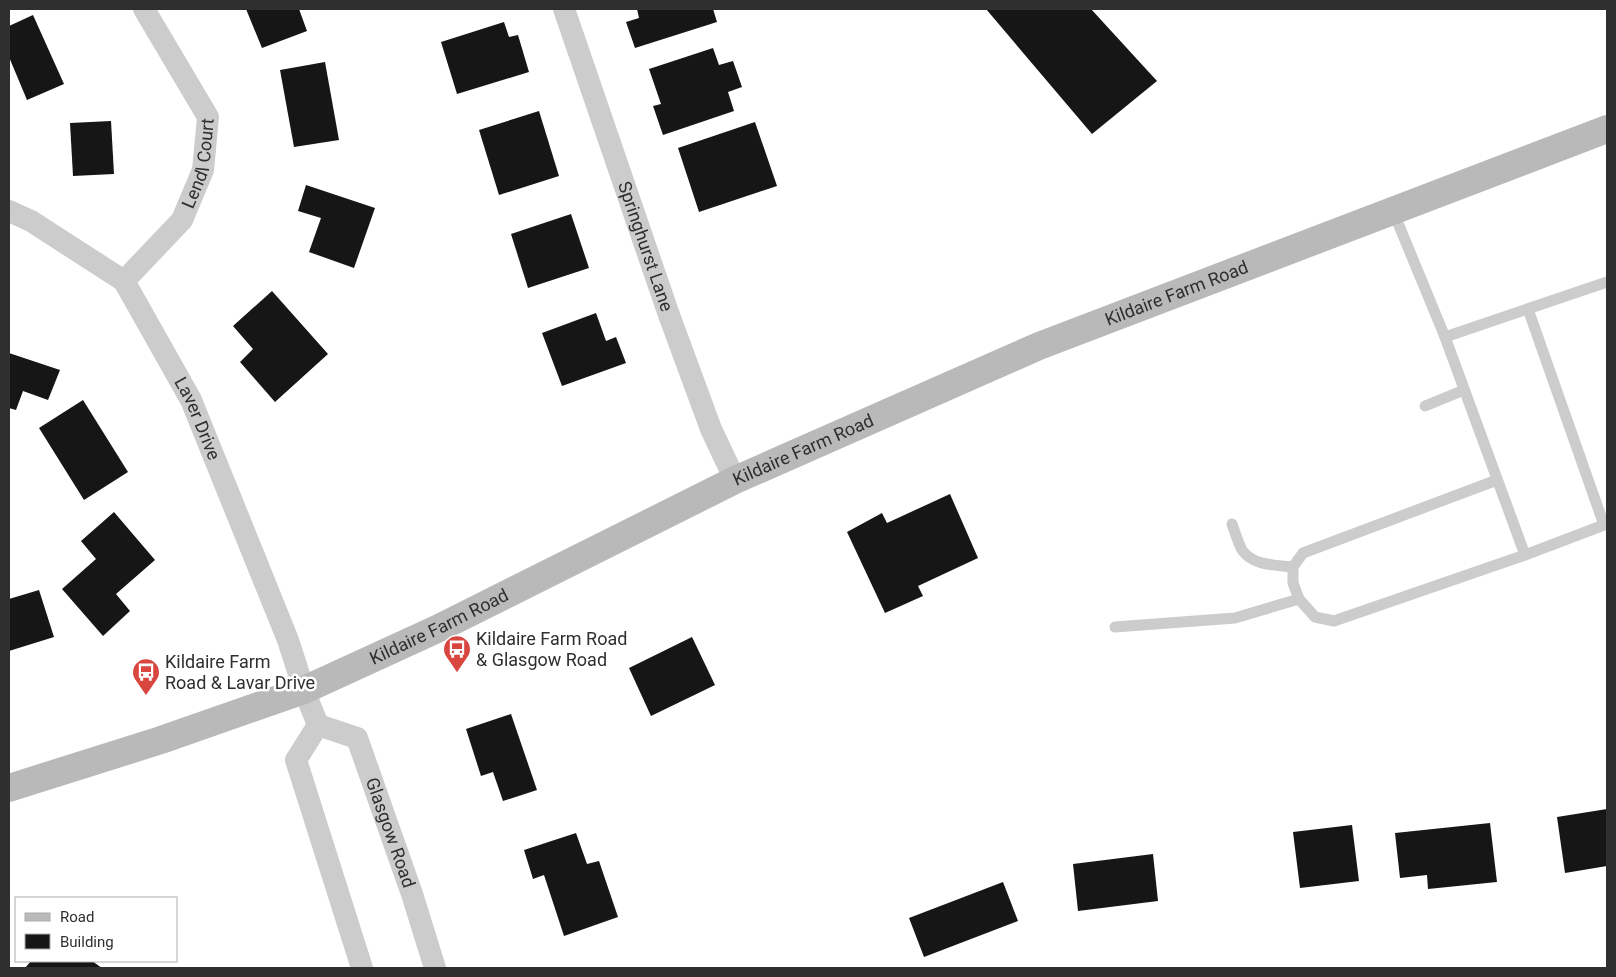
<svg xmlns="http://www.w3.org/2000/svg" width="1616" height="977" viewBox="0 0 1616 977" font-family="Roboto,sans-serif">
  <rect width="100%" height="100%" fill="#fff"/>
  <g fill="#161616">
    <path d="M246,9H299L307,31L262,48Z"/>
    <path d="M637,9H713L717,22L635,48L626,22L639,18Z"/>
    <path d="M986,9H1091L1157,81L1092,134Z"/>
    <path d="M33,15L64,84L27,100L9,57V26Z"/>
    <path d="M504,22L509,37L518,35L529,72L457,94L441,42Z"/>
    <path d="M713,48L719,65L733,61L742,87L728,92L734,111L663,135L653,106L661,104L649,69Z"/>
    <path d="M325,62L339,140L294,147L280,70Z"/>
    <path d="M539,111L559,176L499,195L479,130Z"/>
    <path d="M111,121L114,174L73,176L70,123Z"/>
    <path d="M755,122L777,186L699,212L678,148Z"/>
    <path d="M306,185L375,208L354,268L309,252L321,218L298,211Z"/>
    <path d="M571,214L589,268L528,288L511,234Z"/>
    <path d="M272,291L328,354L275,402L240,362L253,349L233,326Z"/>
    <path d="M596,313L606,341L616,337L626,363L562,386L542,333Z"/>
    <path d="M9,353L60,370L48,400L23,391L16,410L9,408Z"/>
    <path d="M83,400L128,472L84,500L39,428Z"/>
    <path d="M950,494L978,558L918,586L923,596L885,613L847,532L882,513L887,523Z"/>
    <path d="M114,512L155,560L116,594L130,611L103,636L62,589L96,559L81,541Z"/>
    <path d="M39,590L54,637L9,651V599Z"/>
    <path d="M692,637L715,685L651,716L629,668Z"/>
    <path d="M511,714L537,790L503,801L493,772L481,776L466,729Z"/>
    <path d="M1607,809V866L1565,873L1557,817Z"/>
    <path d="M1490,823L1497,882L1428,889L1427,875L1400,878L1395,833Z"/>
    <path d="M1352,825L1359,881L1300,888L1293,832Z"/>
    <path d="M576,833L587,864L599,861L618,917L564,936L544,875L533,879L524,850Z"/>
    <path d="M1153,854L1158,901L1078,911L1073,864Z"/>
    <path d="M1003,882L1018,921L924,957L909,918Z"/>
    <path d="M31,961H92L102,968H25Z"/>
  </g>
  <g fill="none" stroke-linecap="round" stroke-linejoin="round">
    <g stroke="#ccc" stroke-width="11">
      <path d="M1393,211L1445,337L1607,282"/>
      <path d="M1445,337L1525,555L1334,621L1315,617L1299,599L1293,583V567L1303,553L1497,480"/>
      <path d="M1425,406L1464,390"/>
      <path d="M1232,524C1235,532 1238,543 1242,550C1253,566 1276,565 1293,567"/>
      <path d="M1525,555L1604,525L1528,309"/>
      <path d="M1115,627L1235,618L1299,599"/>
    </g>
    <g stroke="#ccc" stroke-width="22">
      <path id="s1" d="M564,9L669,315L711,429L735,480"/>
      <path id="s2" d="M9,211L31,221L124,281L191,400L288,640L304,690L318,725L357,738L412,894L435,968"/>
      <path id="s3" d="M124,281L182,220L203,170L208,117L144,9"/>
      <path d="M318,725L296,760L362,968"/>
    </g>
    <path stroke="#b9b9b9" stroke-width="28" id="s4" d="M9,788L161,740L304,690L437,629L735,480L1039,346L1607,129"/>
  </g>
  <defs>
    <g id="bus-pin" transform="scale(1.4375)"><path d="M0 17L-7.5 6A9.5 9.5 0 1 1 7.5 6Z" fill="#d8463f" stroke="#fff"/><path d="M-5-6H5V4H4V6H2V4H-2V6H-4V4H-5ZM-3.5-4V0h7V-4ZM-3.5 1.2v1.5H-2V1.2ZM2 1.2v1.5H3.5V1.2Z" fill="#fff"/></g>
  </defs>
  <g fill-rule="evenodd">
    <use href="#bus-pin" x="457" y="649"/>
    <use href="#bus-pin" x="146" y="672"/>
  </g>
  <g text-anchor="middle" stroke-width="5" stroke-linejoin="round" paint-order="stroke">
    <g font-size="18" fill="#2f2f2f" stroke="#fff">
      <text dy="6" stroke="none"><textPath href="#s3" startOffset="144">Lendl Court</textPath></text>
      <text dy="6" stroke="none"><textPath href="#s1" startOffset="251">Springhurst Lane</textPath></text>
      <text dy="6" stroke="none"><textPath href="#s4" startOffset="1270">Kildaire Farm Road</textPath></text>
      <text dy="6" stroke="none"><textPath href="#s2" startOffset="291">Laver Drive</textPath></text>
      <text dy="6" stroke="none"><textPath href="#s4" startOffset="865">Kildaire Farm Road</textPath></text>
      <text dy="6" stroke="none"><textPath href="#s4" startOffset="460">Kildaire Farm Road</textPath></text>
      <text dy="6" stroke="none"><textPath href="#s2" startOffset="762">Glasgow Road</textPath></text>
    </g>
    <g font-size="18" fill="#2f2f2f" stroke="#fff" text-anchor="start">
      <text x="476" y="645">Kildaire Farm Road<tspan x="476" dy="21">&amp; Glasgow Road</tspan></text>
      <text x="165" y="668">Kildaire Farm<tspan x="165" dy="21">Road &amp; Lavar Drive</tspan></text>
    </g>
  </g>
  <rect width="1616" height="977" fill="none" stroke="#2f2f2f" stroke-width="20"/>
  <rect x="15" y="897" width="162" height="65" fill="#ffffff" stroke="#acacac"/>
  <rect x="25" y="913" width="25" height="8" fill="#b9b9b9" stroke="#acacac"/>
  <text x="60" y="922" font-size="15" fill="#2f2f2f">Road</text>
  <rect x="25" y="934" width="25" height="15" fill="#161616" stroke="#acacac"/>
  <text x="60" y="947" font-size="15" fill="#2f2f2f">Building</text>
</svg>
